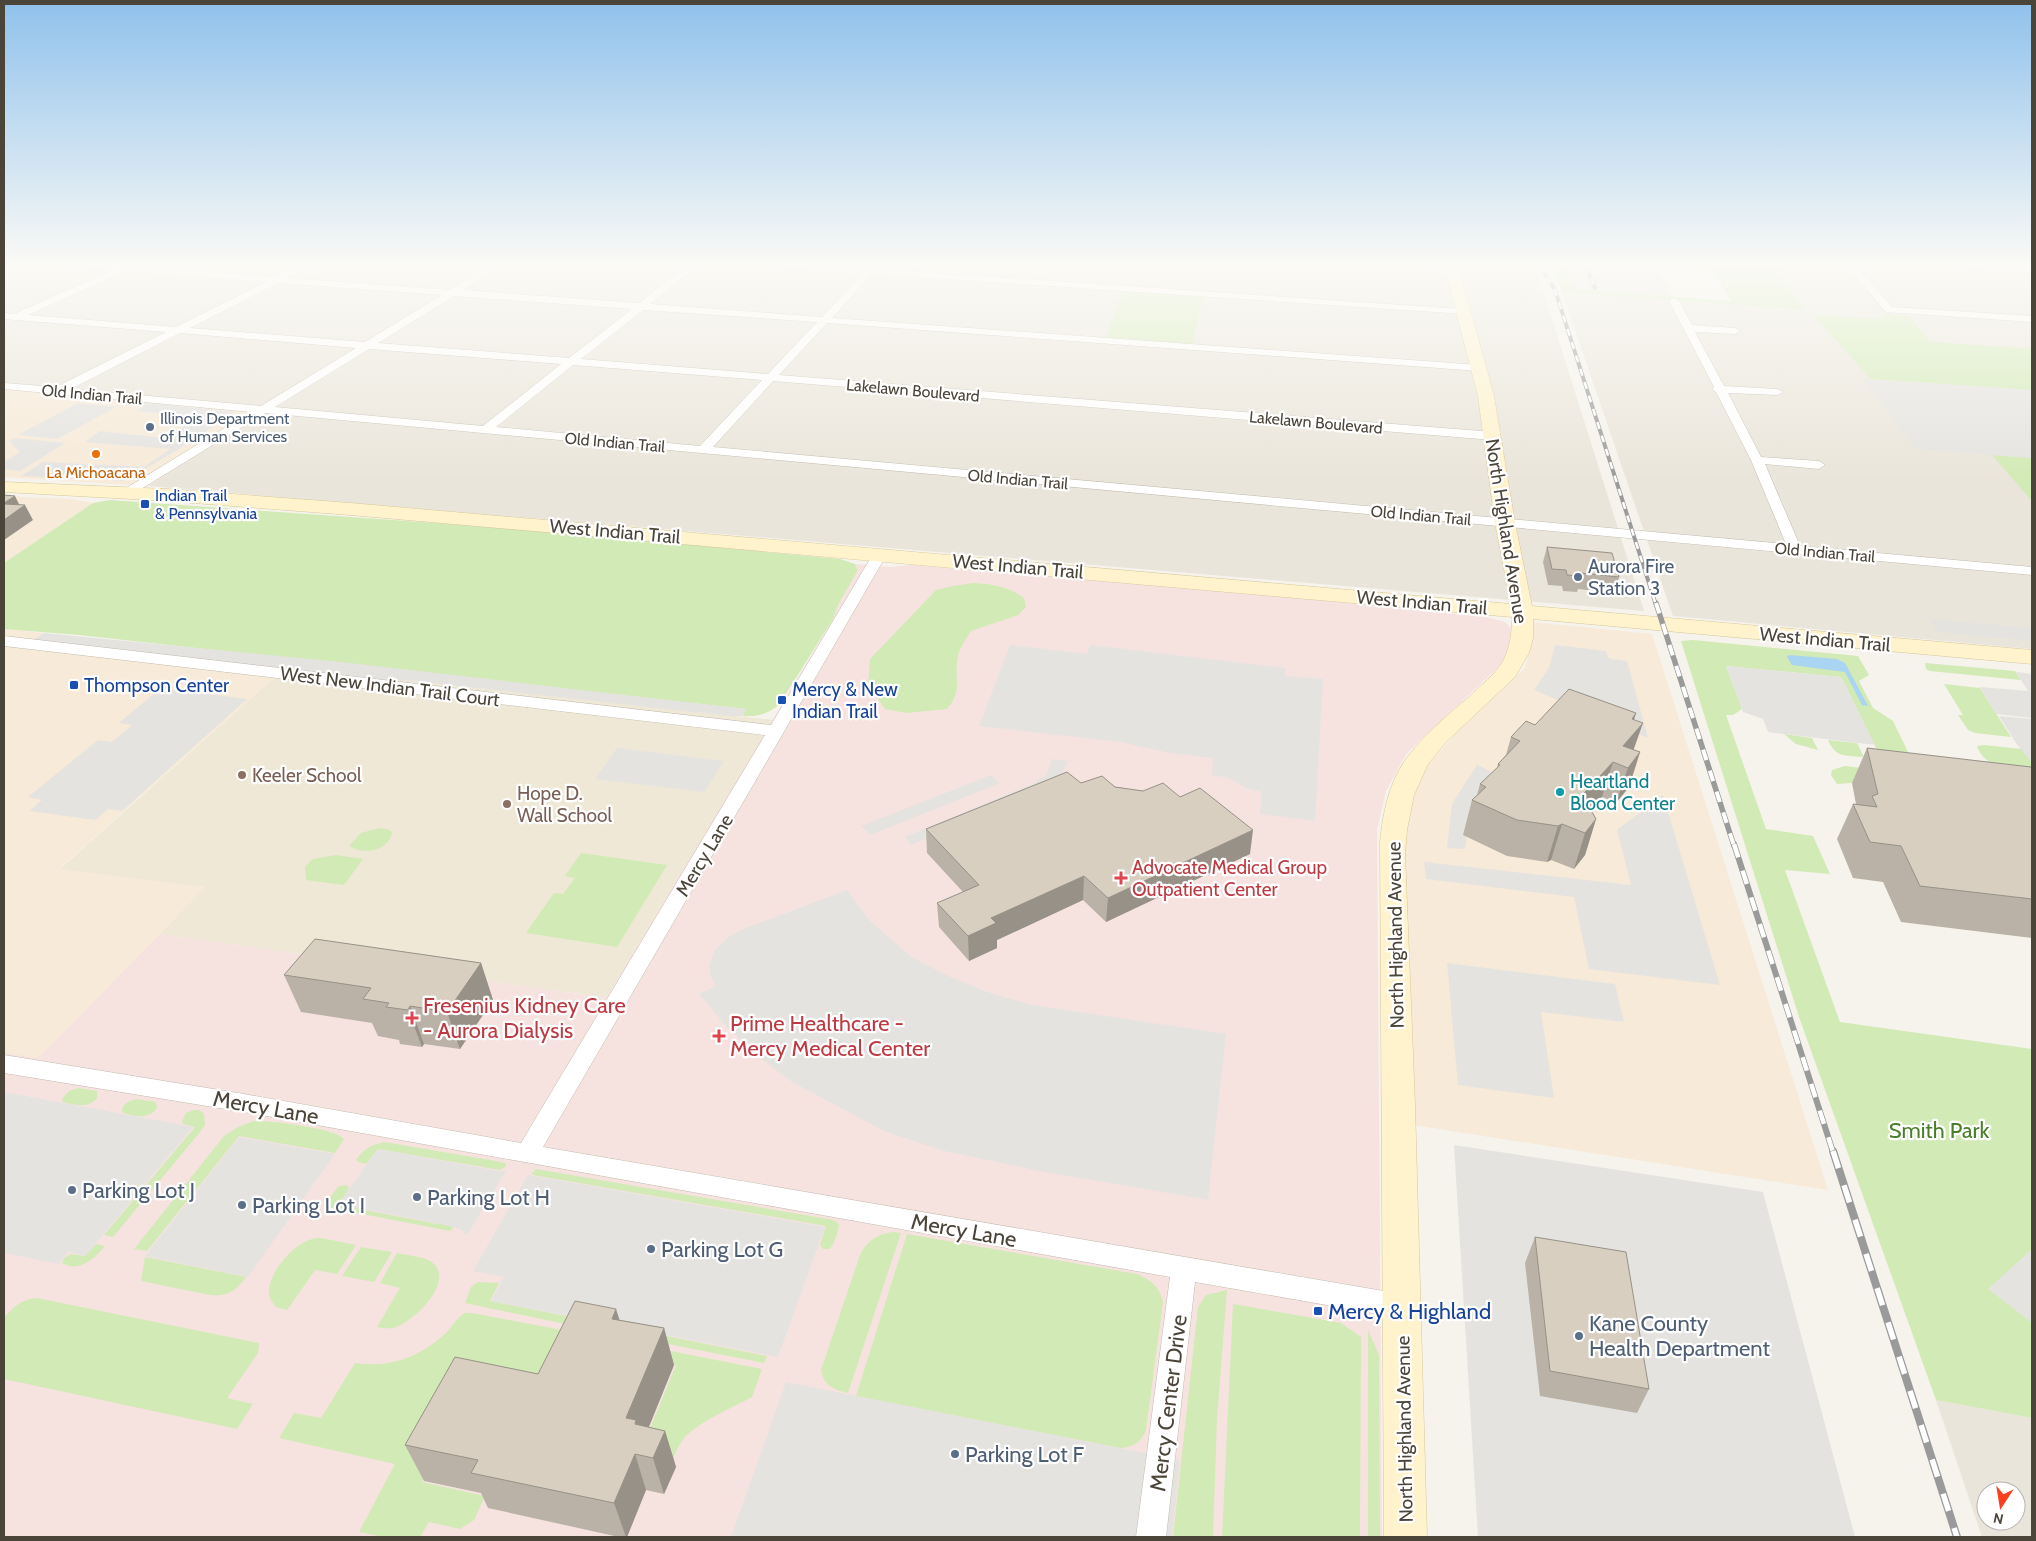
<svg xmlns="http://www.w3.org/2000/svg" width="2036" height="1541" viewBox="0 0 2036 1541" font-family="Cabin,sans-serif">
  <rect width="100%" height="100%" fill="#f6f3ec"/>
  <g fill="#eae5da" fill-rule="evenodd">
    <path d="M4,265H1535L1644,611L148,486L263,413L4,387Z"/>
    <path d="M1775,265H2032V649L1673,616L1562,292L1803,309Z"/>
    <path d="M1936,1400L2032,1418V1537H1982ZM1986,1491H2016V1521H1986Z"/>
  </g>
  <g fill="#f7ead8">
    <path d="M4,389L264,413L148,486L4,477Z"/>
    <path d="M4,496L70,499L93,503L4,563Z"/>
    <path d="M1531,622L1652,634L1828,1190L1407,1124L1404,810L1422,771L1458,731L1525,668L1531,646Z"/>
    <path d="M4,629L44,633L34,640L284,669L60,868L207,887L38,1059L4,1053Z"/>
  </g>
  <path fill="#e6e2dd" d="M1567,265H1656L1671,296L1575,289Z"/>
  <path fill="#efe8d6" d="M284,669L413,681L774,720L606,998L160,934L206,887L60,869Z"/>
  <path fill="#f6e3e0" d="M855,564L891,567L911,565L1175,586L1486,617L1505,622L1511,628L1510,644L1505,661L1407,753L1386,791L1377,830L1382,1537H4V1053L38,1058L160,934L606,998L833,619L838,605L858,570Z"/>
  <g fill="#d2eab5">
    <path d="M1553,265H1567L1576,289L1731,301L1710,267L1673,265H1775L1804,310L1562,292Z"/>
    <path d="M1123,291L1204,296L1192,344L1106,338Z"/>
    <path d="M1886,314L1909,316L1930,342L2032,349V390L1871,379L1813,315L1881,319Z"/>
    <path d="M1992,455L2032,458V501Z"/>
    <path d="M110,500L521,529L840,559L855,564L858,570L838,605L833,619L779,705C767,714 758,717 743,716L745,709L79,635L4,629V563L93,503Z"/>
    <path d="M973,583C993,584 1009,587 1024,598L1026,607L1018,615L971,631C966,639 960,647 958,656C953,679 964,689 947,709L906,713L885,709L868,685L870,659L936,590L953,586Z"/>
    <path d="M1693,640L1858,656L1869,675L1859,681L1873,708L1893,721L1909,754L1880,756L1841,677L1726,666L1742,709L1733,715H1726L1766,829L1813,836L1830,874L1785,870L1840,1022L2032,1049V1418L1936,1400L1799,1017L1681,641Z"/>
    <path d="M1925,663L2015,671L2021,680L1930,671L1926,669Z"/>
    <path d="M1944,684L1980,688L2011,737L1975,733L1968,730L1958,715H1963Z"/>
    <path d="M1784,734L1812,738L1818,750L1796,744Z"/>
    <path d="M1828,740L1857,743L1863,755L1862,757C1844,755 1836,758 1828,740Z"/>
    <path d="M1984,745L2022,749L2032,763V775C2011,769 1985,769 1977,746Z"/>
    <path d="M1845,766L1870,769L1852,783L1837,784L1831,775L1832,770Z"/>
    <path d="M379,828L390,830L392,833C387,852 364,855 349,846L361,833Z"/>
    <path d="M581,853L667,865L617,947L526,933L554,893L563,894L575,878L565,876Z"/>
    <path d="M336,855L363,859L344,885L306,880L305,867L313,859Z"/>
    <path d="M78,1088L97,1091V1098C88,1109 76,1105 63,1102L62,1099L69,1091Z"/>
    <path d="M137,1099L156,1102L157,1108C148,1120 134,1117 122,1112C121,1103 130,1101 137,1099Z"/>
    <path d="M193,1110H199L204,1114L205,1125L200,1132L113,1237L104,1235L195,1127L183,1124L182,1121L186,1113Z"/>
    <path d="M253,1121C268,1120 336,1128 344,1139L335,1153L239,1136L147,1251L134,1249L224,1136L238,1127Z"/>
    <path d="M384,1142L496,1161L505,1163L506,1166L500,1170L378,1149L366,1164L358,1162L356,1160C363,1149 372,1145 384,1142Z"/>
    <path d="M536,1169L834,1220L839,1224C838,1232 835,1242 830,1249H823L820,1245L826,1226L533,1175L532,1173Z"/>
    <path d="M345,1185L348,1186L349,1190L338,1205L438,1224L448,1209L463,1217L450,1231L326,1207V1202L339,1186Z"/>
    <path d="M893,1232L901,1233L848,1393C834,1390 824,1386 821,1370L860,1255C867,1241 877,1234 893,1232Z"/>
    <path d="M907,1234L1137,1274C1151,1280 1159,1286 1163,1302L1146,1430C1141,1442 1134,1447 1120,1448L856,1396Z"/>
    <path d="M321,1238L356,1245L337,1274L315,1270L287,1310L276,1307C272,1302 268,1296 269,1289C271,1269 299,1236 321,1238Z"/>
    <path d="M96,1244L105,1246C94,1259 79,1273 62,1263L64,1258L71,1254L85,1256Z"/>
    <path d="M361,1247L392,1252L374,1282L342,1276Z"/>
    <path d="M397,1253C408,1256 426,1256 434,1264C454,1284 411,1324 393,1328C388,1329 382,1328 377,1327L400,1288L380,1283Z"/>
    <path d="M145,1257L246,1277C236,1291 228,1297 210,1295L141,1281Z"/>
    <path d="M478,1282L499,1283L490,1301L635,1330L632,1338L465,1303L471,1287Z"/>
    <path d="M1227,1290L1217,1419L1213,1537H1173L1198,1307L1206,1295Z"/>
    <path d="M37,1298L259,1343L258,1353L227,1398L253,1404L237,1429L4,1379V1318C13,1307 22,1299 37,1298Z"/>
    <path d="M1233,1304L1341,1323L1361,1337L1360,1537H1222Z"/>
    <path d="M465,1313H472L588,1335L552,1408L471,1392L422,1482L485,1496L474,1520L460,1529L429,1522L420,1537H384L359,1532L395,1464L279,1438L294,1413L321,1418L355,1363C392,1368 419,1357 446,1333C452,1327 457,1317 465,1313Z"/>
    <path d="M1368,1330L1379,1355L1380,1537H1368Z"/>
    <path d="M646,1332L767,1356L764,1363L643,1339Z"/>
    <path d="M640,1345L762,1369L752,1397C732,1408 702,1420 686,1436C679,1443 675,1454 671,1464L640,1453L676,1365L635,1356Z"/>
  </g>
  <g fill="#e5e3e0">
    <path d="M1863,379L2032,390V458L1916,449Z"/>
    <path d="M78,403L116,407L57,439L18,435Z"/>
    <path d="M147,403L235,412L179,449L124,481L21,476L43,462L144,467L170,449L85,442L100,431L164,438L197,418L137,411Z"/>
    <path d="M15,438L65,443L20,471L4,469V462L20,452L9,441Z"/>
    <path d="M1929,619L2032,628V641L1937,632Z"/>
    <path d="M44,633L341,662L746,709L743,716H730L413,681L363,678L33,640Z"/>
    <path d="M1010,645L1087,654L1090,645L1285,668V676L1323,679L1315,821L1260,814L1262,792L1248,789L1229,778L1212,775L1213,758L1170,753L1120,742L979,726Z"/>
    <path d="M1555,645L1606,651L1608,657L1611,659L1627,661L1648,738L1534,690L1549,668Z"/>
    <path d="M1726,666L1841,677L1875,745L1768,732L1763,719L1743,712Z"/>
    <path d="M2016,672L2032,674V718L1996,714L1980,687L2028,691Z"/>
    <path d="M161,688L247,699L122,811L108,809L95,820L29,811L42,800L28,797L98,740L112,742L132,725L119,723Z"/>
    <path d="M1999,716L2032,719V763L2016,743Z"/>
    <path d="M617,748L724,761L704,792L595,779Z"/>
    <path d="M1052,759L1068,761L1060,777L973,819L911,845L905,837L1032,784L1046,775Z"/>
    <path d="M1477,765L1496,774L1469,816L1465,849L1447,848L1452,804Z"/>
    <path d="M991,775L1000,783L870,835L861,826Z"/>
    <path d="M1663,795L1720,985L1589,969L1574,897L1426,879L1424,862L1631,885L1617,830Z"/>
    <path d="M847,890L869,920L910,956L946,975L987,992L1032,1005L1226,1034L1208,1200L1040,1171L940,1150L884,1131L792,1082L760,1058L727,1027L699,994L716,986L711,977L709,967L714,951L730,936L746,928Z"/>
    <path d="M1447,963L1615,984L1624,1022L1541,1012L1554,1098L1458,1085Z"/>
    <path d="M4,1092L193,1127L85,1256L68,1252L59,1264L4,1253Z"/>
    <path d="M239,1137L335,1154L248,1277L145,1256Z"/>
    <path d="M1454,1145L1763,1192L1855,1537H1478Z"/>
    <path d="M378,1149L499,1171H506L467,1235L461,1229L436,1223L338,1204Z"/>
    <path d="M528,1175L825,1227L778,1357L491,1301L504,1277L473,1271Z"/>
    <path d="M2032,1249V1323L1988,1289Z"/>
    <path d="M786,1382L1180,1460L1172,1537H731Z"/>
  </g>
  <path fill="#a9d4f2" d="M1789,655L1837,659L1845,663L1868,706L1862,705L1845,672L1792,665L1787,657Z"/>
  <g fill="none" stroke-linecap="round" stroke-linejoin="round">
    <g stroke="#c2bbae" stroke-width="1">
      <g id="street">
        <path d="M71,265H114L275,277L299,265H311L288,278L450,290L491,265H502L462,290L639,303L687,265H698L650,304L822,317L863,274L779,268L774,265H820L868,268L871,265H881L877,269L1461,309L1466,312L1464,314L872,274L832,318L1479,365L1484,368L1479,371L827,323L779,375L1493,432L1499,436L1493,440L773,381L713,447L1786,544L1751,460L1716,392L1712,389L1714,387L1669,301L1674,298L1679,301L1692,325L1735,328L1740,331L1735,334L1695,332L1724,386L1777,389L1783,392L1777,395L1728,393L1761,457L1819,461L1825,465L1819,469L1765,464L1800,546L2032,567V575L265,413L128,497L123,496L122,493L123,490L251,412L4,389V383L56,387L166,332L4,319V313L14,314L112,270L76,268ZM125,271L266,282L176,327L28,315ZM278,283L442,295L365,342L190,328ZM454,296L632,309L569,358L378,343ZM643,310L817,322L768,374L581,359ZM180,333L356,348L261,406L71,389ZM369,349L561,364L483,426L275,407ZM573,365L762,380L700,446L496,427Z"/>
        <path d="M1430,265H1455L1456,266C1450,270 1436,269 1430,265Z"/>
        <path d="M1846,265H1856L1892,307L2032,316V322L1886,312Z"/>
        <path d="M1957,265L2032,266V272L1962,268Z"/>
        <path d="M880,550L887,554L543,1147L1401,1294L1410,1298L1414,1306L1410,1314L1401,1318L1195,1282L1166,1537H1136L1170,1277L238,1111L4,1073V1055L238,1093L521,1143L765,735L4,646V636L771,725L873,554Z"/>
      </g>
    </g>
    <g stroke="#d6c79b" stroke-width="1">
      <path id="secondary" d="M1444,265H1458L1494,396L1515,523L1532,606L2032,650V664L1533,619V638L1529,653L1515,677L1446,742L1428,764L1414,795L1407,830L1405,853L1415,1105L1427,1537H1384L1380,842C1383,812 1389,783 1406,759C1424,735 1446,716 1469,697C1480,686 1495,675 1503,661C1510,648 1512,632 1512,617L350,515L167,501L4,492V482L167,489L350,503L1511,604L1495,523L1478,396Z"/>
    </g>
    <use href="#street" fill="#fff" fill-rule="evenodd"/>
    <use href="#secondary" fill="#fff3cd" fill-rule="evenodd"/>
    <g stroke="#9a9a9a" stroke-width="4">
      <g id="rail-far3">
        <path d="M1540,265L1555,290L1656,605"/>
        <path d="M1586,265L1595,288"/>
      </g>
    </g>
    <g stroke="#9a9a9a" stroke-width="5.5">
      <path id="rail-far2" d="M1656,603L1734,846"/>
    </g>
    <g stroke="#9a9a9a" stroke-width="6">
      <path id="rail-far1" d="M1734,844L1833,1152"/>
    </g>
    <g stroke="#9a9a9a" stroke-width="8">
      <path id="rail" d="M1833,1151L1957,1537"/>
    </g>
    <use href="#rail-far3" stroke="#fff" stroke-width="2.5" stroke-dasharray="7" stroke-linecap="butt"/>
    <use href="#rail-far2" stroke="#fff" stroke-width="4" stroke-dasharray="11" stroke-linecap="butt"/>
    <use href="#rail-far1" stroke="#fff" stroke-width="4.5" stroke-dasharray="14" stroke-linecap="butt"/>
    <use href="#rail" stroke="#fff" stroke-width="5.5" stroke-dasharray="18" stroke-linecap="butt"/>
  </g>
  <g fill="#bab2a6">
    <path d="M1547,547L1619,577L1615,593L1578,589L1577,592L1563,591L1562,586L1548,585L1543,562Z"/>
    <path d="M1636,713L1634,720V750L1640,752L1629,787L1616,803L1602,797L1590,811L1596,819L1585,855L1574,869L1551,860L1547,862L1507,856L1463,835L1472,800L1477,795L1480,784L1497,768L1498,764L1506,755L1511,737L1535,725Z"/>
    <path d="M1867,748L2032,770V938L1901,922L1883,882L1853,878L1837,839L1853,804H1856L1852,783Z"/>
    <path d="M1081,783L1115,787L1250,854L1106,922L1083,900L997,940V948L969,961L939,927L937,903L963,892L927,853L926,829Z"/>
    <path d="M481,963L493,1000L460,1049L424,1044L422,1047L400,1044L399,1040L378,1036L372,1023L301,1012L284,975Z"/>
    <path d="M1535,1237L1649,1389L1637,1413L1540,1396L1525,1263Z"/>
    <path d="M620,1320L664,1328L674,1365L649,1427L665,1431L676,1467L664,1494L646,1490L627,1537H619L488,1508L481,1493L424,1481L405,1445L538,1374Z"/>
  </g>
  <g fill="#979187">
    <path d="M15,496L21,508L25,505L33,520L4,540V503Z"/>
    <path d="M1636,713L1627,741L1643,723L1631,757L1618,764L1632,719Z"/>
    <path d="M1640,752L1629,787L1616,803L1628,768Z"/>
    <path d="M1613,762L1602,797L1573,829L1574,804Z"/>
    <path d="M1596,819L1585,855L1574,869L1585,833Z"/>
    <path d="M1562,824L1551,860L1547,862L1558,826Z"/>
    <path d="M1253,830L1250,854L1106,922L1108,898Z"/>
    <path d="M1084,876L1083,900L997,940V948L969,961L968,936L991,918Z"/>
    <path d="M481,963L493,1000L460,1049L447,1012Z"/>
    <path d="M410,1006L424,1044L422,1047L408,1010Z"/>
    <path d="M616,1309L628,1346L612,1319Z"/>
    <path d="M664,1328L674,1365L643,1441L626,1418Z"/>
    <path d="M665,1431L676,1467L664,1494L653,1458Z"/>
    <path d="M635,1454L646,1490L627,1537H626L614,1503Z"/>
  </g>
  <g fill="#d8cfc1" stroke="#979187">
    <path d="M4,495L15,496L4,503Z"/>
    <path d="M4,504L25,505L4,520Z"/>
    <path d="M1547,547L1612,553L1619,577L1581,573L1582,576L1567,575L1566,570L1552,569Z"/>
    <path d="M1569,689L1636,713L1632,719L1643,723L1623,746L1640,752L1628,768L1613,762L1574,804L1592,812L1596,819L1585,833L1562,824L1558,826L1517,820L1472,800L1486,787L1480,784L1500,765L1498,764L1520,741L1511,737L1526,721L1535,725Z"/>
    <path d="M1867,748L2031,767L2032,770V899L1920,886L1901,846L1870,842L1853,804L1877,807L1872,796L1878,794Z"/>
    <path d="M1067,772L1081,783L1102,776L1115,787L1143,791L1163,783L1180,797L1200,788L1253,830L1108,898L1084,876L991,918L996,923L968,936L937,903L979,885L926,829Z"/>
    <path d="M315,939L481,963L447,1012L410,1006L408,1010L386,1007L389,1003L363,999L371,988L284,975Z"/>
    <path d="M1535,1237L1626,1252L1649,1389L1550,1371Z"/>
    <path d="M575,1301L616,1309L612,1319L664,1328L626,1418L636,1420L635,1424L665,1431L653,1458L635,1454L614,1503L471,1473L478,1460L405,1445L455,1357L538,1374Z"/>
  </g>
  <linearGradient id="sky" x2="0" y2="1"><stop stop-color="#8fc1ec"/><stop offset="0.55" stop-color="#fbfaf6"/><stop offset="1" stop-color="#fbfaf6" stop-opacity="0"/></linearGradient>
  <rect width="2036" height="481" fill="url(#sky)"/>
  <g fill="#5c6f8a" stroke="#fff" stroke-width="2">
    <circle cx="150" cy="427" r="5"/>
    <circle cx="1578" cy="577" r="5"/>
    <circle cx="72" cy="1190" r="5"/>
    <circle cx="417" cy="1197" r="5"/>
    <circle cx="242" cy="1205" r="5"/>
    <circle cx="651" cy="1249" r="5"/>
    <circle cx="1579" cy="1336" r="5"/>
    <circle cx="955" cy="1454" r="5"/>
  </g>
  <circle fill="#e8710a" stroke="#fff" stroke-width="2" cx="96" cy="454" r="5"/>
  <g fill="#1a4fb4" stroke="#fff" stroke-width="2">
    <rect x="140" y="499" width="10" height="10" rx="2.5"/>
    <rect x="69" y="680" width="10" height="10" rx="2.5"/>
    <rect x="777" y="695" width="10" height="10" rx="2.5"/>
    <rect x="1313" y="1306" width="10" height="10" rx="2.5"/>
  </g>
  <g fill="#8d6e63" stroke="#fff" stroke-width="2">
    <circle cx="242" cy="775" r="5"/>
    <circle cx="507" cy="804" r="5"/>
  </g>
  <circle fill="#0f9aa8" stroke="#fff" stroke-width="2" cx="1560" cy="792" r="5"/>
  <g fill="#e0444e" stroke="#fff" stroke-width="2">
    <path d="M1118.5 870.5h5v5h5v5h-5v5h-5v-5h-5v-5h5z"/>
    <path d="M409.5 1010.5h5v5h5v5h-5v5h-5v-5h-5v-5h5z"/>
    <path d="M716.5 1028.5h5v5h5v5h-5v5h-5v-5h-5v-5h5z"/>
  </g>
  <g text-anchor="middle" stroke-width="4.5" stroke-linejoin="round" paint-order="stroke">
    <g font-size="16" fill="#4b4439" stroke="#fff">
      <text transform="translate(913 390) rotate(5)" y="6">Lakelawn Boulevard</text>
      <text transform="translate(92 394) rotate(5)" y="6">Old Indian Trail</text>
      <text transform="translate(1316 422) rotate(5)" y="6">Lakelawn Boulevard</text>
      <text transform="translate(615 442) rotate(5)" y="6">Old Indian Trail</text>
      <text transform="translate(1018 479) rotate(5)" y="6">Old Indian Trail</text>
      <text transform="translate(1421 515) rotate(5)" y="6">Old Indian Trail</text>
      <text transform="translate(1825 552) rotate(5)" y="6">Old Indian Trail</text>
    </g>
    <g font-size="16" fill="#4e5e75" stroke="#fff" text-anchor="start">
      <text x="160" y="424">Illinois Department<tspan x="160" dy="18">of Human Services</tspan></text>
    </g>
    <g font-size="16" fill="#c56008" stroke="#fff">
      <text x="96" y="478">La Michoacana</text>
    </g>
    <g font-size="16" fill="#164399" stroke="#fff" text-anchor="start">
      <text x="155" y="501">Indian Trail<tspan x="155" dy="18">&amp; Pennsylvania</tspan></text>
    </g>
    <g font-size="19" fill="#4b4439" stroke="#fff">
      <text transform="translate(615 531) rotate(5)" y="7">West Indian Trail</text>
      <text transform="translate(1507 531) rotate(81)" y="7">North Highland Avenue</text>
      <text transform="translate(1018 566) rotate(5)" y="7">West Indian Trail</text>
      <text transform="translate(1422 602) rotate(5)" y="7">West Indian Trail</text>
      <text transform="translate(1825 639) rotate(5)" y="7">West Indian Trail</text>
      <text transform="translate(390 686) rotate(7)" y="7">West New Indian Trail Court</text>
      <text transform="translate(704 855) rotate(-59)" y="7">Mercy Lane</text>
      <text transform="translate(1395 935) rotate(-91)" y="7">North Highland Avenue</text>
      <text transform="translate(1404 1429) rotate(-91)" y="7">North Highland Avenue</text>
    </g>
    <g font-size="19" fill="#4e5e75" stroke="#fff" text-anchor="start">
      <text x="1588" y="573">Aurora Fire<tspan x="1588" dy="22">Station 3</tspan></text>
    </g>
    <g font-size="19" fill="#164399" stroke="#fff" text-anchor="start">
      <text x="84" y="692">Thompson Center</text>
      <text x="792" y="696">Mercy &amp; New<tspan x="792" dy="22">Indian Trail</tspan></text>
    </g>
    <g font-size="19" fill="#785e54" stroke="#fff" text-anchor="start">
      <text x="252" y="782">Keeler School</text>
      <text x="517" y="800">Hope D.<tspan x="517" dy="22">Wall School</tspan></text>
    </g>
    <g font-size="19" fill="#0d838f" stroke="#fff" text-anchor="start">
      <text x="1570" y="788">Heartland<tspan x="1570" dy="22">Blood Center</tspan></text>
    </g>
    <g font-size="19" fill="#be3a42" stroke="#fff" text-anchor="start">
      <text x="1132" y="874">Advocate Medical Group<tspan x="1132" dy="22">Outpatient Center</tspan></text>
    </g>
    <g font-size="22" fill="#be3a42" stroke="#fff" text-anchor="start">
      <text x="423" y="1013">Fresenius Kidney Care<tspan x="423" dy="25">- Aurora Dialysis</tspan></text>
      <text x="730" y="1031">Prime Healthcare -<tspan x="730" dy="25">Mercy Medical Center</tspan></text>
    </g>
    <g font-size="22" fill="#4b4439" stroke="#fff">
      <text transform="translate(266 1107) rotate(10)" y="8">Mercy Lane</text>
      <text transform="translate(964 1230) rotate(10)" y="8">Mercy Lane</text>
      <text transform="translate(1168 1403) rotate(-83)" y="8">Mercy Center Drive</text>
    </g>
    <g font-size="22" fill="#4a7f2a" stroke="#fff">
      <text x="1939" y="1138">Smith Park</text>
    </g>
    <g font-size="22" fill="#4e5e75" stroke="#fff" text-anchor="start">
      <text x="82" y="1198">Parking Lot J</text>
      <text x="427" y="1205">Parking Lot H</text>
      <text x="252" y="1213">Parking Lot I</text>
      <text x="661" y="1257">Parking Lot G</text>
      <text x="1589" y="1331">Kane County<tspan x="1589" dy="25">Health Department</tspan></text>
      <text x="965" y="1462">Parking Lot F</text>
    </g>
    <g font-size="22" fill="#164399" stroke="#fff" text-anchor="start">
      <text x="1328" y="1319">Mercy &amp; Highland</text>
    </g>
  </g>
  <rect width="2036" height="1541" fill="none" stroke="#4b4439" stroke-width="10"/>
  <g transform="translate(2001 1506) rotate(192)"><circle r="24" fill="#ffffff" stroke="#b7b4b0"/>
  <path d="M0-4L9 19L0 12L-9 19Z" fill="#fc3f1d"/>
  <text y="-8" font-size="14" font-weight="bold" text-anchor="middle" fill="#4b4439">N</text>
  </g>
</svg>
